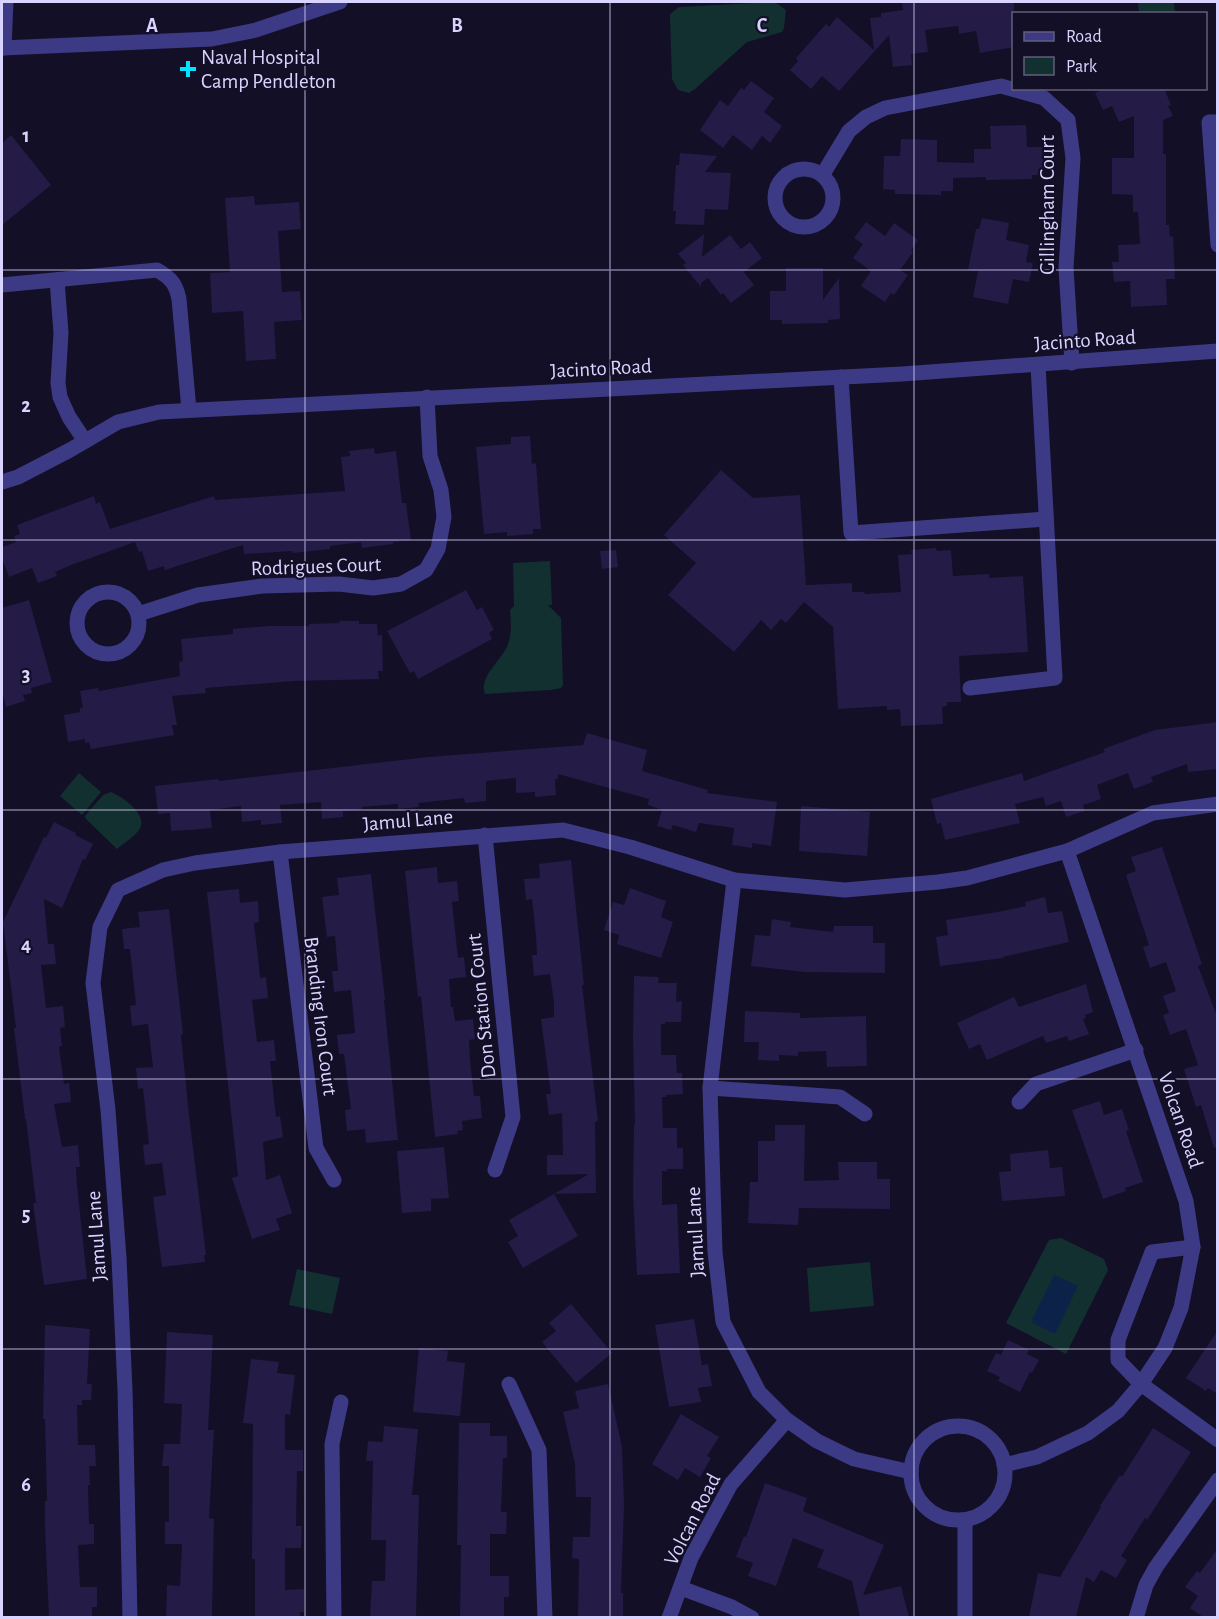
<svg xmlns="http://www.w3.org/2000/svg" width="1219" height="1619" viewBox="0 0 1219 1619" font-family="'Alegreya Sans',sans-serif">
  <rect width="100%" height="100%" fill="#130f26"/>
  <g fill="#12302f">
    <path d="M775,2L786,10L784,28L782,32L747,42L695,89L689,93L678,90L672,79L670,17V14L679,7Z"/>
    <path d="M1138,2H1174L1175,13H1139Z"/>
    <path d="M550,561L552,605H548L561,618L563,685L561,688L551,690L485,694C478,677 503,659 508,644C512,633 511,621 510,610L514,606L513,563Z"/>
    <path d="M79,773L101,792L82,815L60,796Z"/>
    <path d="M111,792C122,796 150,816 139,830C134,837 124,843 117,849L86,819L85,816L103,795Z"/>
    <path d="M1061,1238L1104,1259L1108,1270L1066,1354L1006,1323L1049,1240Z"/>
    <path d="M870,1262L874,1306L810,1312L807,1268Z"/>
    <path d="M297,1269L340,1278L332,1314L289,1305Z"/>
  </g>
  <path fill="#0c2248" d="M1054,1275L1078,1286L1055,1334L1031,1322Z"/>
  <g fill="#241b47">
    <path d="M902,2H1014V47L980,53L976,31L959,34L958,26L925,30L928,52L911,54L912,65L893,67L889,35L839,91L822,76L811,89L790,70L798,61L796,58L826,24L829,27L837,17L874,50L870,18L881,17V13L903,10Z"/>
    <path d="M751,81L774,98L764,112L782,126L770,143L762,136L752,150L733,135L723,148L700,130L720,100L728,106L741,88L744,90Z"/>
    <path d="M1105,88H1164L1171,105L1168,106L1173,116L1163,120V154H1166V225H1169L1170,237L1173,236L1175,279H1166L1167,305L1131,307L1130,281L1114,282L1112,262H1119L1118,245L1140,244L1138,212H1133V195L1112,194V158H1134V116L1119,122L1112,106L1103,110L1095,93Z"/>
    <path d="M1026,125L1027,147H1043L1044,175H1032V179L986,180V177L953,178V191H941V195L895,194V190L883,189L884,156H900L901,139L937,140V162L974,163V149H991L990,126Z"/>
    <path d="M11,135L51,185L2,225V143Z"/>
    <path d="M680,153L717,156L705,172L731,173L728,210L705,209L704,225L675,224L676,211H673L676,165H679Z"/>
    <path d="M254,196L255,205L299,202L301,229L278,231L282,292L300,291L302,320L274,322L276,359L246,361L243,311L212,313L210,273L230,272L225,198Z"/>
    <path d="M982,218L1009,223L1006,240L1029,245L1026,262L1033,263L1029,282L1013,279L1008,304L973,297L978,271L968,270L976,229H979Z"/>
    <path d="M866,222L885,236L894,223L918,240L911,250L913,252L900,270L908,275L894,295L891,293L885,302L861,286L871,271L853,258L863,244L854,238Z"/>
    <path d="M704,234L702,257L730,235L741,249L750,242L762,258L744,272L754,285L731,303L723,293L721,295L708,278L701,283V287L683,265L686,263L678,254Z"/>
    <path d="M786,268H823V300L839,278L840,319L828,320V323L782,324V320H770V291H786Z"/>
    <path d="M530,436L532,464L536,463L541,529H533V534L507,536V532L484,534L476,447L511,444V437Z"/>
    <path d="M374,448L375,454L396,451L402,503H406L411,540L393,542V544L362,548L361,542L330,546V549L293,553L292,551L244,554L243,545L165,570L164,566L148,571L142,551L139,552L135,542L71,565L55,572L57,576L38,583L32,568L9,577L2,558V547L16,542L14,536L20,534L17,525L94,496L96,504L100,502L110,529L214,496L215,500L345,491L341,457L350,456L349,451Z"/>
    <path d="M721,470L753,498L800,495L806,585L852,583V592H864L865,594L901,592L898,555L912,554L911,550L936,548L937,551L951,550L953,576L989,574V578L1023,576L1028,652L959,656L961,702H947V706L942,707L943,724L901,726L900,709L887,710V706L838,709L833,627L804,602L786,623L781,619L771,630L761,620L734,652L668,595L696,563L664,535Z"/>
    <path d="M616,550L618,567L602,569L600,551Z"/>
    <path d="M466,590L477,610L482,607L494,630L489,633L492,639L418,679L414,671L410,673L387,631Z"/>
    <path d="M29,600L52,682L31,688L32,693L23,695L25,701L6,707L2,691V608Z"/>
    <path d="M339,621H359V624H377L378,636L382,634L383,671H378L379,679L294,681L205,688L206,693L172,696L177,725H172L174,735L91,749L89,742L85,743V739L68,742L64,715L80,712V708H83L80,691L98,688L99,691L180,676L179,662L183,661L181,639L233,634V629L269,626H309V624L340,623Z"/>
    <path d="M1218,722V769L1188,772L1187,764L1151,777L1153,782L1134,789L1128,773L1097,785L1101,799L1083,805L1085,811L1066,817L1061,801L1046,806L1043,797L1015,804L1020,823L945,840L941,823L937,824L931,799L1022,773L1024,781L1105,752L1103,749L1155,730Z"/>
    <path d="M587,733L647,750L642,771L708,790L707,793L777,802L771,846L752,843V848L732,845L734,828L699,823L696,832L673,825L671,830L657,826L662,810L648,805L649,799L558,774V779H555L556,795L535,797V792L516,793V778L486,781V801L465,803L464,798L418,803L419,807L398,809V804L362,807V809L343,811V817L322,819L321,802L280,805L282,823L261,825V820L242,822L241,806L210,810L212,828L190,830L171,831L170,813L158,814L155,786L218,779L219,781L428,757L583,745Z"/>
    <path d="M801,806L870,812L867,856L799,851Z"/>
    <path d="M54,822L76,833L75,835L93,844L85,860L83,859L62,908L44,899L48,944H54L56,964L41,965L46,1008L63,1006L65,1027L60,1028L62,1046L59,1047L64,1084L69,1083L71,1102L54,1104L62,1147L78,1145L80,1167H76L77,1185L87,1279L44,1285L33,1203H36L26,1119H25L14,1028H16L3,922L44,837L46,838Z"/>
    <path d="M1162,847L1202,964L1198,966L1218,1019V1147L1214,1148L1201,1105L1196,1107L1184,1069L1198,1065L1186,1029L1170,1035L1163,1015L1169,1013L1163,996L1176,991L1166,962L1150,968L1143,947L1149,945L1126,875L1136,871L1131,857Z"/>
    <path d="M571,860L584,985H582L598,1121L595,1122L596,1193L554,1194L589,1174L547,1175V1155H563L562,1113L549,1115L546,1094H551L541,1019L554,1017V1003L550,974L534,976L532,955H537L536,936L532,899L526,900L524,879L540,878L539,864Z"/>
    <path d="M437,867L438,883L457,881L459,901L452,902L458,958L464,957L466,977L449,979L451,1007H453L455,1021L473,1019L475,1039L469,1040L470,1060L474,1096H480L482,1118L462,1121L463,1130L457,1131L458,1134L435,1137L421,996L418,997L405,871Z"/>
    <path d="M371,874L385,1000H384L398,1140L366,1143L365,1129L347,1131L345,1110L351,1109L344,1054H339L337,1035L355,1033L351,990L334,992L332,971H338L335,936L327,937L322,897L339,895L337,878Z"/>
    <path d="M630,888L666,901L661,917L673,922L661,958L617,944L619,935L604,930L613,902L624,905Z"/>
    <path d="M239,889L240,903L258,901L259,922L254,923L258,957L260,978L266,977L268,998L252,1000L257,1042L274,1040L276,1061H270L272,1080L276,1117L280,1116L283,1137L263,1142L266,1180L280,1175L292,1213L276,1219L280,1230L252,1239L232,1178L238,1176L207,892Z"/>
    <path d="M1045,897L1048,913L1062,911L1069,942L1003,957V958L940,966L936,937L948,935L946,920L998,912L1026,906L1025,902Z"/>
    <path d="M169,909L183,1034L181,1035L189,1115L206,1255H204L205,1262L162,1267L153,1197L166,1195L162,1163L145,1165L143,1145L149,1144L143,1088L138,1089L136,1068L153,1067L148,1024L132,1026L130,1006L136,1005L130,949H124L122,929L140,927L138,912Z"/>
    <path d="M772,919L791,922L790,927L833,932L834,926H873V943H885V973L805,972L751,966L755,935L770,936Z"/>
    <path d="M634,976L659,977L658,983H677L676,1002L682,1001L681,1022H665V1024H661V1055H676L677,1073H682L683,1094L666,1095V1097H662L663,1128H677V1148H683V1169H667V1171H662V1205L677,1204L680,1273L637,1275L633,1194L634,1124H635L633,1036Z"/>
    <path d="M1086,984L1093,1012L1085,1015L1086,1018L1083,1019L1089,1034L1069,1041L1067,1036L1046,1043L1043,1036L987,1060L980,1044L969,1049L957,1023L1014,997L1019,1007Z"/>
    <path d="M745,1011L800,1013V1018L866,1016L867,1066L827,1067L826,1051L798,1052V1056L779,1055V1061L758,1060L759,1042H744Z"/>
    <path d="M1100,1101L1104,1115L1122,1109L1129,1130L1126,1131L1143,1182L1125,1188L1126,1191L1103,1199L1072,1110Z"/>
    <path d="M775,1125H805L804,1181L839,1180L838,1162H877V1179H890V1209L799,1208L798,1225L748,1223L750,1182H758V1141H775Z"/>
    <path d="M444,1147L449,1198L431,1199V1211L402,1213L397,1151Z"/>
    <path d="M1048,1150L1050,1168L1062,1167L1065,1196L1002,1201L999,1172L1011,1171L1010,1154Z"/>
    <path d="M554,1194L578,1236L523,1268L508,1242L518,1236L509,1220Z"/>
    <path d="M571,1304L612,1353L576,1383L542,1342L556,1331L549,1323Z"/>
    <path d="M694,1319L702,1365L708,1364L712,1386L698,1388L701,1402L669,1407L655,1325Z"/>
    <path d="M45,1325L90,1329L87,1384H92L91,1400H82V1405H77L78,1445H95L96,1466H89L90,1485H88L89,1524H94V1544L78,1545L80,1587H97V1607H92V1617H49L45,1529V1501H47L45,1419H43Z"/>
    <path d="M1218,1330V1394L1208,1388L1206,1391L1186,1378Z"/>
    <path d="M167,1332L213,1335L208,1430H214L209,1518L214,1519L212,1617H166L167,1585L180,1586L182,1544H165V1522H169V1466H162L164,1444H180L182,1404L164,1403Z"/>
    <path d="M1008,1340L1029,1350L1027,1354L1039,1360L1032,1373L1030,1372L1020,1392L998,1381L1000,1377L987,1371L996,1353L1001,1355Z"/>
    <path d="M419,1348L448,1351L447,1361L465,1363L460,1416L413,1412Z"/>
    <path d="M251,1359L279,1362L277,1373L295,1375L290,1415L285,1414V1450H303V1471H297L296,1526H302L301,1548H285V1590L304,1589V1612H300V1617H255V1559H252L253,1424L243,1423Z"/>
    <path d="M608,1384L622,1447L624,1505L621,1593H623V1617H578L579,1559L572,1558L573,1537H590L591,1497H576L575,1464L563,1412L579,1408L575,1391Z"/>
    <path d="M681,1414L719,1437L707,1456L711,1458L700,1477L685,1468L678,1480L652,1464Z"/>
    <path d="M459,1423H490V1436H507V1458H503L501,1512H507L506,1534H490V1576H509V1597H504V1617H460L461,1545H457Z"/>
    <path d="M384,1426L418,1429L412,1495H419L416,1617H370L372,1581H385L386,1540H371L373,1461H366L368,1441L383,1442Z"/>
    <path d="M1153,1428L1191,1452L1147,1520L1145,1518L1121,1556L1127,1560L1116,1578L1101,1570L1094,1582L1086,1577L1076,1617H1029L1038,1573L1060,1577L1101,1507L1100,1506L1120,1475L1122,1477Z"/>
    <path d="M765,1483L807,1498L803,1511L884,1545L863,1595L901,1586L909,1617H860L852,1581L817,1567L824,1550L793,1538L776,1586L748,1576L753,1563L736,1557L744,1536L746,1537Z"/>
    <path d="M1218,1548V1617H1203L1190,1608L1198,1596L1185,1587L1197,1571L1200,1573Z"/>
  </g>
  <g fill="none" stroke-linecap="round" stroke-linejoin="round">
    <g stroke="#3d3a85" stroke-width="15">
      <path d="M2,48L212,39L256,30L340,2"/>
      <path d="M4,48L6,2"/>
      <path d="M1218,122H1209L1218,245"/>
      <circle cx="804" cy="198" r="29"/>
      <path d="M823,174L849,131L866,117L885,108L1001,86L1044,98L1068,120L1073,158L1066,268L1072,363"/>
      <path d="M57,280L61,333L58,383L60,397L69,417L85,441"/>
      <path d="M2,285L157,270C171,278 176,284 179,299L189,410"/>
      <path d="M841,377L851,533L1046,519"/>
      <path d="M2,482L18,477L70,450L118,422L159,412L902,374L1218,351"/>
      <circle cx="108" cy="623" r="31"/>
      <path d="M138,614L198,595L262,586L339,584L373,588L401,584L426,570L438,549L444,517L441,490L430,456L427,397"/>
      <path d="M970,688L1055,678L1038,365"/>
      <path d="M485,835L513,1117L495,1170"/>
      <path d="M280,852L316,1148L334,1180"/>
      <path d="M734,880L845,890L938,882L967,878L1067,851L1153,813L1218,804"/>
      <path d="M710,1088L840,1097L865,1114"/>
      <path d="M1019,1102L1036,1084L1136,1050"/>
      <path d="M1193,1247L1152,1252L1118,1340V1360L1141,1384L1218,1440"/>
      <path d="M509,1384L539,1450L545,1618"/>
      <circle cx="958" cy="1473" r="47"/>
      <path d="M1004,1465L1037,1457L1088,1433L1118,1411L1141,1384L1165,1348L1181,1308L1193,1247L1186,1201L1067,851"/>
      <path d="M965,1520V1618"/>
      <path d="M681,1588L732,1607L752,1618"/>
      <path d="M130,1618L125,1390L119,1258L108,1110L93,983L100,927L118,890L163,870L195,863L280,852L563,830L630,847L734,880L710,1088L715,1252L723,1322L759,1392L787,1420L817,1441L854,1459L911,1472"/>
      <path d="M334,1618L332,1444L341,1402"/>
      <path d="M669,1618L691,1558L731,1484L787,1420"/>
      <path d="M1136,1618L1146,1585L1156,1567L1218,1480"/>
    </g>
  </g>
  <path fill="none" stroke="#d9d4ff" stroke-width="1.5" stroke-opacity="0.55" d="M305,2V1618M610,2V1618M914,2V1618M2,270H1218M2,540H1218M2,810H1218M2,1079H1218M2,1349H1218"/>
  <path fill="#00e5ff" stroke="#130f26" stroke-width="2" d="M185 60h6v6h6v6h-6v6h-6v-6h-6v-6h6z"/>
  <g text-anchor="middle" stroke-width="4.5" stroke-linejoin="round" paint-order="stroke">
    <g font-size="21" fill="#d9d4ff" stroke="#130f26" text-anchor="start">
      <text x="201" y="64">Naval Hospital<tspan x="201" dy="24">Camp Pendleton</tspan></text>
    </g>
    <g font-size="21" fill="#d9d4ff" stroke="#130f26">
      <text transform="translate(1047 205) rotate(-90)" y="7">Gillingham Court</text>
      <text transform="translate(1085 340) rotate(-4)" y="7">Jacinto Road</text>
      <text transform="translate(601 368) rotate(-3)" y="7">Jacinto Road</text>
      <text transform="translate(316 566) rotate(-2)" y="7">Rodrigues Court</text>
      <text transform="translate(408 820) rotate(-5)" y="7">Jamul Lane</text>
      <text transform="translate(481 1006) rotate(-96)" y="7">Don Station Court</text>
      <text transform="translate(321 1016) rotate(83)" y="7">Branding Iron Court</text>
      <text transform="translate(1181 1120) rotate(71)" y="7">Volcan Road</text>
      <text transform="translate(695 1232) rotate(-93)" y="7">Jamul Lane</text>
      <text transform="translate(96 1236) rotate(-94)" y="7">Jamul Lane</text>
      <text transform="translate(692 1519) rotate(-63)" y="7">Volcan Road</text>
    </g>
  </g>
  <g font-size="20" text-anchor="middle" font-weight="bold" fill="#d9d4ff" stroke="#130f26" stroke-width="4.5" stroke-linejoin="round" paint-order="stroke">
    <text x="152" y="32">A</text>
    <text x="457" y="32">B</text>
    <text x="762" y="32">C</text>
    <text x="26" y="142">1</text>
    <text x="26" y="412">2</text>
    <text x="26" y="681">3</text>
    <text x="26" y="951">4</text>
    <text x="26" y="1221">5</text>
    <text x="26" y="1491">6</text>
  </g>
  <rect width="1219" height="1619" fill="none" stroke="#d9d4ff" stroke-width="6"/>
  <rect x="1012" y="12" width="195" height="78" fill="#130f26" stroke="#625e7d" stroke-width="1.5"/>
  <rect x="1024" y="32" width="30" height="9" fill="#3d3a85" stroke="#625e7d" stroke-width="1.5"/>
  <text x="1066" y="42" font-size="18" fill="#d9d4ff">Road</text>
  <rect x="1024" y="57" width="30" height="18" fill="#12302f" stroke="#625e7d" stroke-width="1.5"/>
  <text x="1066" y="72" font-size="18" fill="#d9d4ff">Park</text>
</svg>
